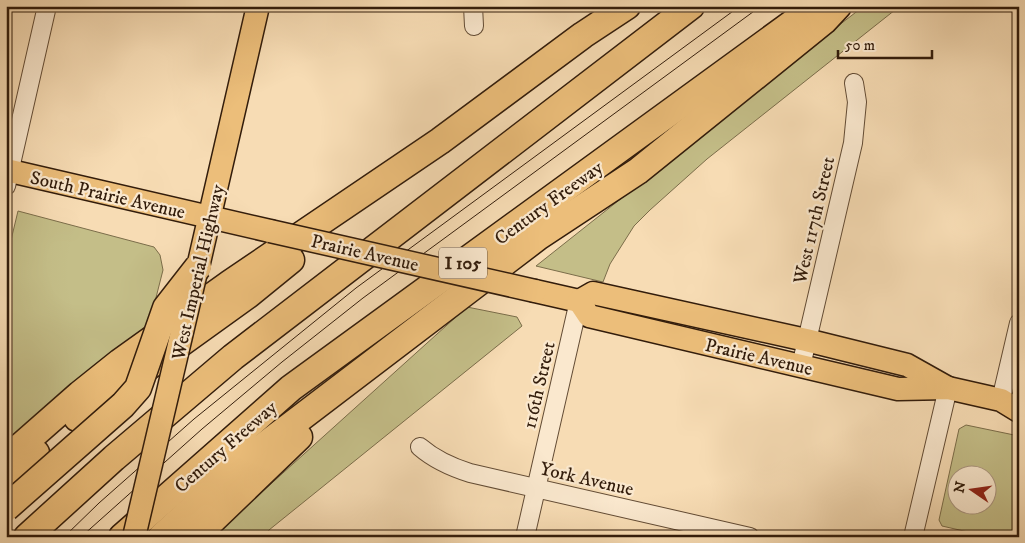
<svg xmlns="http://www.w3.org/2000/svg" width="1025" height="543" viewBox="0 0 1025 543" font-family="'IM FELL DW Pica',serif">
  <rect width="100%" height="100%" fill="#f7dcb4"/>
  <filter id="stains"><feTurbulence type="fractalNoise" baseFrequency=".004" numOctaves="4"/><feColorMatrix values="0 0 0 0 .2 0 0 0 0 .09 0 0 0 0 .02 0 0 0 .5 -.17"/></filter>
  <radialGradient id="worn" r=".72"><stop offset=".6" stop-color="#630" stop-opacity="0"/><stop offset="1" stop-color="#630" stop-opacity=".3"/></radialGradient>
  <g fill="#c4be88" stroke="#7b6d4a" fill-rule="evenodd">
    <path d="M864,6H900L707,159L650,210L634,226L610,264L603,282L536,266L705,132L817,42Z"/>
    <path d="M18,211L154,247L160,255L163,270L147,333L6,444V261Z"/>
    <path d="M467,307L517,317L522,326L269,530L265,537H212Z"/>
    <path d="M966,425L1019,436V523L1016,537H990L942,526L939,520L959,429ZM958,476H988V506H958Z"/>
  </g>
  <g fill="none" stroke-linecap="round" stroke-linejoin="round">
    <g stroke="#634c35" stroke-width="20">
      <g id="minor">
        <path d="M473,6L474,26"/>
        <path d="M6,186L47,6"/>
        <path d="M801,366L853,143L857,102L854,83"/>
        <path d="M1001,400L1019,323"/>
        <path d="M420,447C435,460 451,467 470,473L750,537"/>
        <path d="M525,537L579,301"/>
        <path d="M913,537L948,388"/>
      </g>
    </g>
    <g stroke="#321c0b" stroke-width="25">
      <g id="major">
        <path d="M6,170L270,231"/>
        <path d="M198,267L258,6"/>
        <path d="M535,291L579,301L593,293L806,340L907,365L948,388"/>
        <path d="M579,301L589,316L898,389L948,388L1001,400L1019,411"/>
      </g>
    </g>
    <g stroke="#321c0b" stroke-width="29">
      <g id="highway">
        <path d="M77,418L248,295L291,260"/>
        <path d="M6,459L80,394L120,362L229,284L440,141L583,35L627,6"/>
        <path d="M6,480L36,453"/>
        <path d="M27,537L114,458L233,357L691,6"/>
        <path d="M122,537L291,388L816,6"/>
        <path d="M161,537L248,458L538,237L638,171L824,21L838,6"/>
        <path d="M195,537L299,437"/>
      </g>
    </g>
    <use href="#minor" stroke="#fae8ce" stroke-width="18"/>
    <use href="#major" stroke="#ecbe7a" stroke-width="22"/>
    <use href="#highway" stroke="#ecbe7a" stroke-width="26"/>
    <g stroke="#321c0b" stroke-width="1">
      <path d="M64,537L99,503L194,419L356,288L740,6"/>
      <path d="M81,537L202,429L282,362L363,298L761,6"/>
    </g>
    <g stroke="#321c0b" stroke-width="25" stroke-linecap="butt">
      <g id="major-bridge">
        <path d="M270,231L535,291"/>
        <path d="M134,537L197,268"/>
      </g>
    </g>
    <g stroke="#321c0b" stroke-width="29" stroke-linecap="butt">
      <path id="highway-bridge" d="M6,508L123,405L138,388L166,308L198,267"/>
    </g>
    <use href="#major-bridge" stroke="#ecbe7a" stroke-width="22"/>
    <use href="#highway-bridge" stroke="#ecbe7a" stroke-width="26"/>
  </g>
  <g text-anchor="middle" stroke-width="4.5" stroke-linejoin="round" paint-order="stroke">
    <rect fill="#fae8ce" stroke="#6e5946" stroke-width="1" x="439" y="247.5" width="48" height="31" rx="4"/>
    <g font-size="18" font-weight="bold" fill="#321c0b">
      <text x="463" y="269">I 105</text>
    </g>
    <g font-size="19" fill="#321c0b" stroke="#fae8ce">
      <text transform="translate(108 194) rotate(13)" y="7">South Prairie Avenue</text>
      <text transform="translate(548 202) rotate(-36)" y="7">Century Freeway</text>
      <text transform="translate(813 220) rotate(-77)" y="7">West 117th Street</text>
      <text transform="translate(365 252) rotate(13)" y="7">Prairie Avenue</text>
      <text transform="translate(197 272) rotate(-77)" y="7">West Imperial Highway</text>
      <text transform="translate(759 356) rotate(13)" y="7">Prairie Avenue</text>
      <text transform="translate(538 385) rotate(-77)" y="7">116th Street</text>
      <text transform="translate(225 446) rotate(-41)" y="7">Century Freeway</text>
      <text transform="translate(587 478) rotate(13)" y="7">York Avenue</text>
    </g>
  </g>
  <rect width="1025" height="543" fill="none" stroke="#f7dcb4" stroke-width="25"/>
  <rect x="8" y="8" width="1010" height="528" fill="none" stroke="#321c0b" stroke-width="2.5"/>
  <rect x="12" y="12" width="1000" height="518" fill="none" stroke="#321c0b"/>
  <g transform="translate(972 490) rotate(283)"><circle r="24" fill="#fae8ce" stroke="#aa9680"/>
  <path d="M0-4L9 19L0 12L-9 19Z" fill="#8f2418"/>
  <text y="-8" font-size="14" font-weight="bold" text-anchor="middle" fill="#321c0b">N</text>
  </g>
  <path d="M838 50v8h94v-8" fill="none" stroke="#321c0b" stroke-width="2.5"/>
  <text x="845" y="50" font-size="15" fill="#321c0b" stroke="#fae8ce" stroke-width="4" paint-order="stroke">50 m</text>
  <rect width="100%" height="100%" filter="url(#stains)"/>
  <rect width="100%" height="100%" fill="url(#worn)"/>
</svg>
